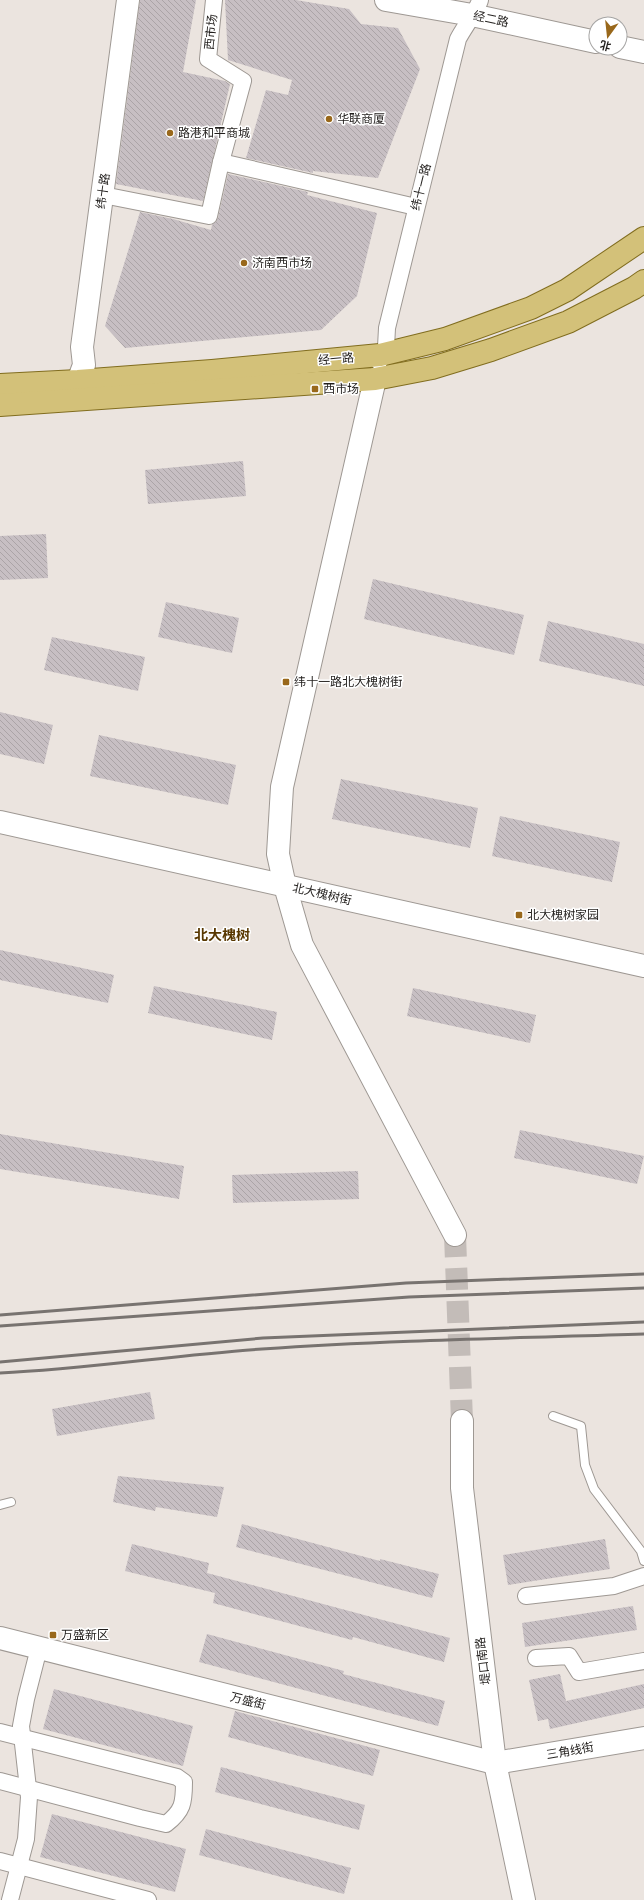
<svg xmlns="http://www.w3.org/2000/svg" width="644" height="1900" viewBox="0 0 644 1900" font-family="'Noto Serif','Noto Sans SC',serif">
  <defs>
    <pattern id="building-back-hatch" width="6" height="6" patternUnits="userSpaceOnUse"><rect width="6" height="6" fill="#c7bfc3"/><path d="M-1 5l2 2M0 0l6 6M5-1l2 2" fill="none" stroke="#aba4a7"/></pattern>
  </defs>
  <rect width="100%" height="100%" fill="#ebe4df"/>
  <g fill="url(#building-back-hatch)">
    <path d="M140,0H196L183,72L225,81L230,84L203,201L116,184Z"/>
    <path d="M225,0H296L349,9L361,24L398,28L420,69L378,178L313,171V173L246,158L266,90L288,95L292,80L228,60Z"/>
    <path d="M228,174L308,192L307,195L377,213L357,296L321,330L125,348L105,326L140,212L173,219L211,230L212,225L218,218Z"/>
    <path d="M243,461L246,496L148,504L145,470Z"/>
    <path d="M46,534L48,578L0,580V536Z"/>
    <path d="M373,579L524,615L514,655L364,619Z"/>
    <path d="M166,602L239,618L232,653L158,637Z"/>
    <path d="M548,621L644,644V686L539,661Z"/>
    <path d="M52,637L145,657L138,691L44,670Z"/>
    <path d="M0,712L53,725L44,764L0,754Z"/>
    <path d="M99,735L236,765L228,805L90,776Z"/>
    <path d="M341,779L478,808L470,848L332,819Z"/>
    <path d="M500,816L620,842L612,882L492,856Z"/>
    <path d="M0,950L114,975L108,1003L0,980Z"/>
    <path d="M154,986L277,1012L272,1040L148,1013Z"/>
    <path d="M413,988L536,1015L530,1043L407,1016Z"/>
    <path d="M520,1130L644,1156L637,1184L514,1158Z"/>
    <path d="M0,1134L184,1166L179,1199L0,1169Z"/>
    <path d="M358,1171L359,1199L233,1203L232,1175Z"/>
    <path d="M150,1392L155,1419L57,1436L52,1409Z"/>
    <path d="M118,1476L224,1487L217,1517L156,1507L155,1511L113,1502Z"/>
    <path d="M242,1524L380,1561V1559L439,1574L432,1598L236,1547Z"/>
    <path d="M605,1539L610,1569L508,1585L503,1555Z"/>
    <path d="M132,1544L209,1563L207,1573L450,1638L444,1662L353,1637L352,1640L213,1603L215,1593L125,1571Z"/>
    <path d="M633,1606L637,1630L525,1647L522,1623Z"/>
    <path d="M207,1634L344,1671L343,1674L445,1701L438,1726L199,1662Z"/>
    <path d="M560,1674L566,1701L644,1684V1708L550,1729L548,1719L538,1721L529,1680Z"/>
    <path d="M54,1689L193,1726L183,1766L43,1729Z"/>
    <path d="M235,1711L380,1750L373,1776L228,1737Z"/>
    <path d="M221,1767L365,1805L359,1830L215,1792Z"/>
    <path d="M52,1814L186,1849L175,1892L40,1857Z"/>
    <path d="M206,1829L351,1868L344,1894L199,1855Z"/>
  </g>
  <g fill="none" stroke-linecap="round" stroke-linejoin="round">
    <path stroke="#c3bcb8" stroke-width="22" stroke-dasharray="22 11" stroke-linecap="butt" d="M455,1235L462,1421"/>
    <g stroke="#9e9893" stroke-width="10">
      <g id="lane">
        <path d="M553,1416L581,1426L585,1465L594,1489L641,1551L644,1561"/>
        <path d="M0,1505L11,1502"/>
      </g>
    </g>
    <g stroke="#9e9893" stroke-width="18">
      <g id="street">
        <path d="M221,162L416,207"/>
        <path d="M103,195L209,216L221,162L243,81L208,59L214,0"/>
        <path d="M379,362L380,355L386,347L387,328L458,39C463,29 478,9 480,0"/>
        <path d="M526,1596L614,1586L644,1576"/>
        <path d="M536,1658L569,1656L579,1672L644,1661"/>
        <path d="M0,1732L177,1777L184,1782C184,1803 183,1811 166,1824L140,1818L0,1781"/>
        <path d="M0,1861L148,1900"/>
        <path d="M10,1900L26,1839L29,1797L21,1726L26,1699L39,1648"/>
      </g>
    </g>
    <g stroke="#9e9893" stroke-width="24">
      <g id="secondary">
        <path d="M386,0L472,15L596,42"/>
        <path d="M620,47L644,52"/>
        <path d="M375,379L282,787L278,854L285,886L302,945L455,1235"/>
        <path d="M78,381L84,365L82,347L128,0"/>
        <path d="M0,822L644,966"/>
        <path d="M462,1421V1488L495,1763L524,1900"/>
        <path d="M0,1638L495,1763L644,1738"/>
      </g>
    </g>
    <g stroke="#816d1f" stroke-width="24">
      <g id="primary">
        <path d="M0,385L78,381L212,371L380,355L445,339L531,308L567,290L644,238"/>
        <path d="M0,405L375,379L432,368L491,350L568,322L634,288L644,281"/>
      </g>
    </g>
    <use href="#lane" stroke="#fff" stroke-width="8"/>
    <use href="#street" stroke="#fff" stroke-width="16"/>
    <use href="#secondary" stroke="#fff" stroke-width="22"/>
    <use href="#primary" stroke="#d3c179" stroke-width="22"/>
    <g stroke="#787370" stroke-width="3">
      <path d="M0,1315L406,1283L644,1274"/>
      <path d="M0,1326L409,1297L644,1288"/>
      <path d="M0,1362L263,1338L644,1322"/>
      <path d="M0,1373C87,1369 174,1355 262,1349C389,1340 517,1338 644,1334"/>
    </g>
  </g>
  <g fill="#99681b" stroke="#fff" stroke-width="1.5">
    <circle cx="329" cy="119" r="4"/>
    <circle cx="170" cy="133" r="4"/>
    <circle cx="244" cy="263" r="4"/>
    <rect x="311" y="385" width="8" height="8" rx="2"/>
    <rect x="282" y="678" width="8" height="8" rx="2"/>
    <rect x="515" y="911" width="8" height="8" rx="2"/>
    <rect x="49" y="1631" width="8" height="8" rx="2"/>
  </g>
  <g text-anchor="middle" stroke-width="3" stroke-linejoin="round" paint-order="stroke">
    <g font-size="12" fill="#211e1c" stroke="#fff">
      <text transform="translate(491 19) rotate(12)" y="4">经二路</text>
      <text transform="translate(211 32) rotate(-84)" y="4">西市场</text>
      <text transform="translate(421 187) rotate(-76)" y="4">纬十一路</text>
      <text transform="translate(103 191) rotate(-82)" y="4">纬十路</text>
      <text transform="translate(336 359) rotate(-5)" y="4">经一路</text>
      <text transform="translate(322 894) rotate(13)" y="4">北大槐树街</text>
      <text transform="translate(483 1661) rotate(-97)" y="4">堤口南路</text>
      <text transform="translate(248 1701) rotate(14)" y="4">万盛街</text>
      <text transform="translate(570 1751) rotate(-10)" y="4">三角线街</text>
    </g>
    <g font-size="12" fill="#211e1c" stroke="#fff" text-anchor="start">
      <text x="337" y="123">华联商厦</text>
      <text x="178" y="137">路港和平商城</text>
      <text x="252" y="267">济南西市场</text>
      <text x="323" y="393">西市场</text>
      <text x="294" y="686">纬十一路北大槐树街</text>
      <text x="527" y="919">北大槐树家园</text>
      <text x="61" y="1639">万盛新区</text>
    </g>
    <g font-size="14" font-weight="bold" fill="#583700" stroke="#fff">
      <text x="222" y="940">北大槐树</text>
    </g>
  </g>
  <g transform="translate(608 36) rotate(195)"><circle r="19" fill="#ffffff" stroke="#a6a5a4"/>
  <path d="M0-3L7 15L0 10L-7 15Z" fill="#99681b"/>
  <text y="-6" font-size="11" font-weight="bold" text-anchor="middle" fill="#211e1c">北</text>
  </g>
</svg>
